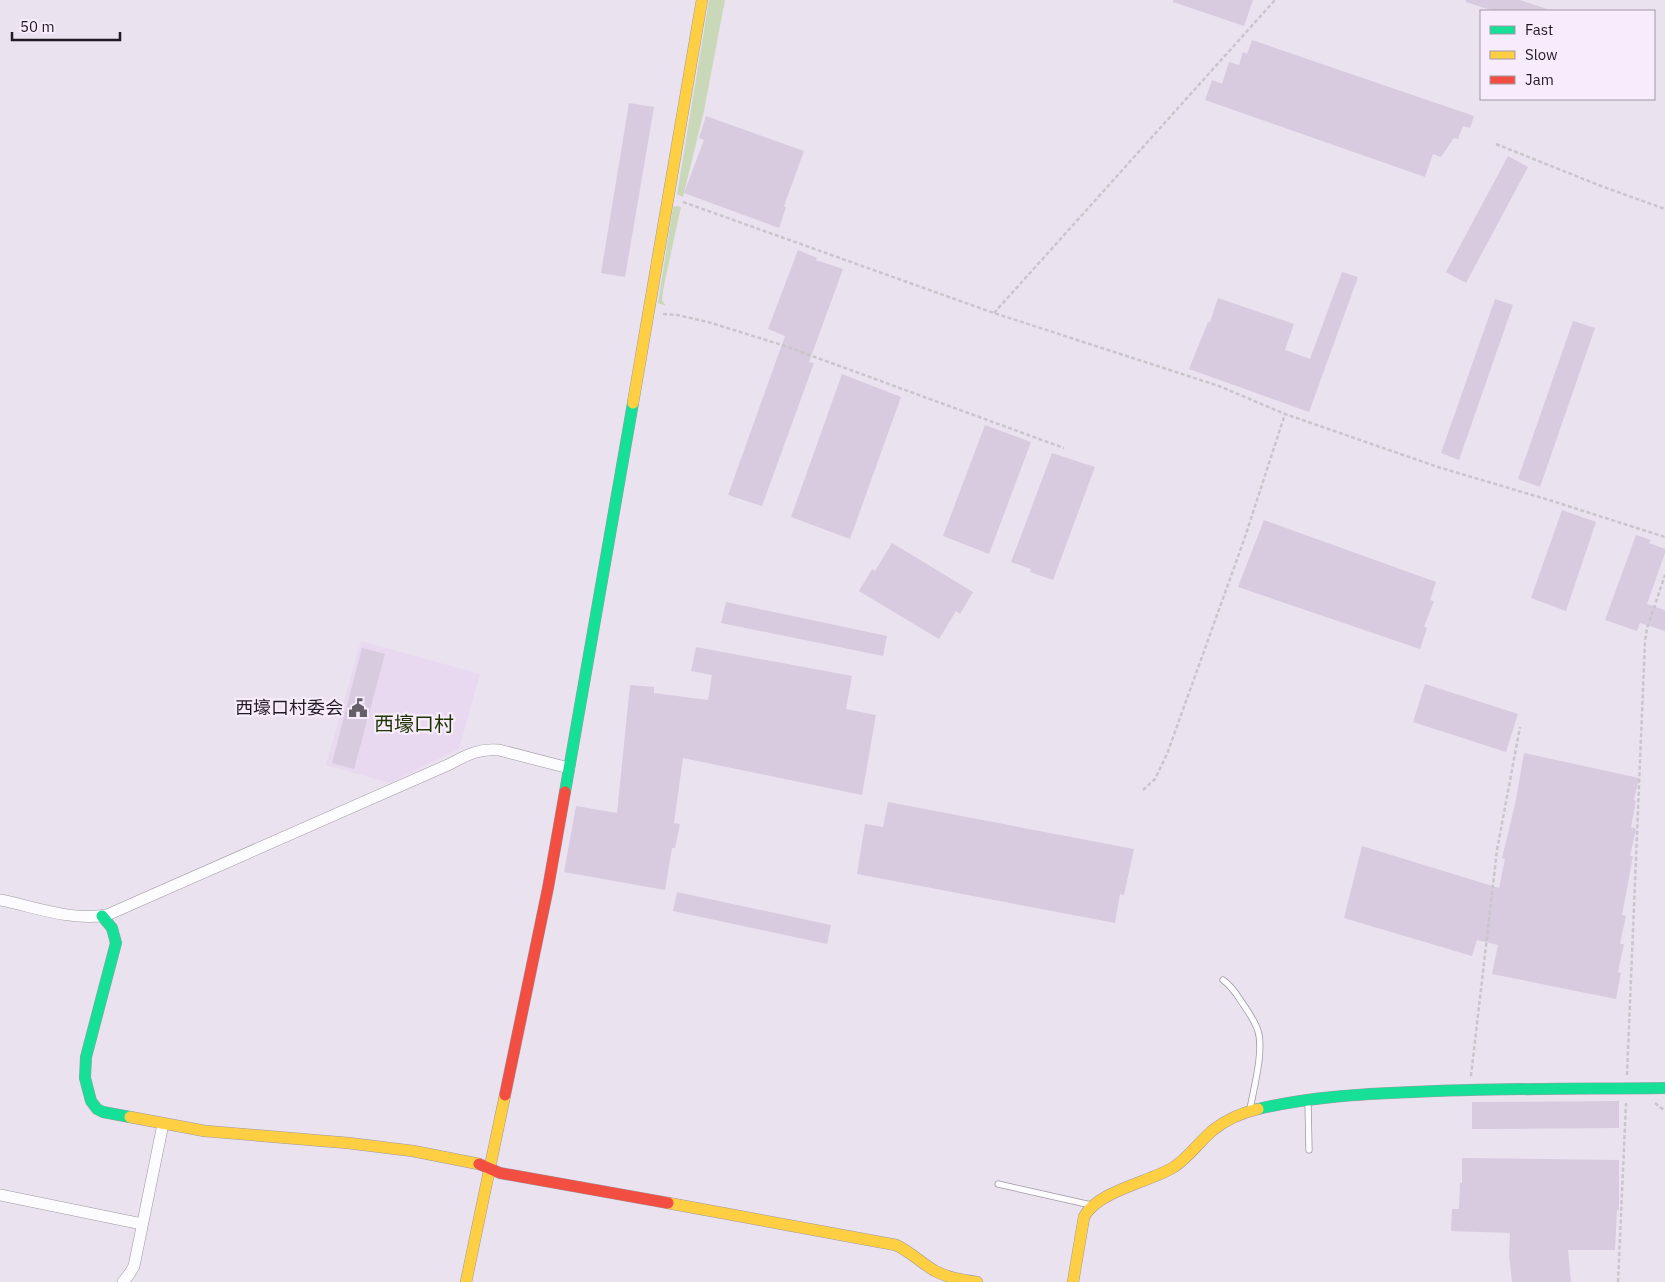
<svg xmlns="http://www.w3.org/2000/svg" width="1665" height="1282" viewBox="0 0 1665 1282" font-family="'IBM Plex Sans','Noto Sans SC',sans-serif">
  <rect width="100%" height="100%" fill="#ebe2f0"/>
  <path fill="#e8d8f0" d="M361,641L480,674L459,749L390,783L326,765Z"/>
  <g fill="#c9d8b9">
    <path d="M709,0H725L704,111L683,197L677,194Z"/>
    <path d="M676,206L681,207L663,290L662,300L666,306L658,303L673,207Z"/>
  </g>
  <g fill="#d8cadf">
    <path d="M1173,0H1253L1244,26L1173,2Z"/>
    <path d="M1466,0H1520L1547,9V11H1494L1466,2Z"/>
    <path d="M1252,40L1474,116L1470,128L1463,126L1458,139L1454,138L1441,157L1433,154L1425,177L1205,100L1212,80L1222,84L1229,62L1239,65L1243,52L1247,54Z"/>
    <path d="M629,103L654,107L625,277L601,273Z"/>
    <path d="M706,116L804,151L784,206L786,207L779,228L684,193L704,140L699,138Z"/>
    <path d="M1508,156L1528,167L1466,283L1446,272Z"/>
    <path d="M798,250L817,258L816,260L843,269L809,362L814,363L762,506L728,495L785,336L768,329Z"/>
    <path d="M1342,272L1358,277L1309,412L1189,369L1208,322H1210L1218,298L1294,324L1285,350L1310,359Z"/>
    <path d="M1495,299L1513,305L1459,460L1441,453Z"/>
    <path d="M1573,321L1595,328L1540,487L1518,479Z"/>
    <path d="M842,374L901,397L850,539L791,517Z"/>
    <path d="M985,425L1031,442L989,554L943,536Z"/>
    <path d="M1052,453L1095,467L1053,580L1030,572L1031,569L1011,562Z"/>
    <path d="M1562,510L1596,522L1566,611L1531,598Z"/>
    <path d="M1264,520L1436,582L1430,600L1434,601L1424,627L1427,628L1420,649L1238,587Z"/>
    <path d="M1636,535L1651,540L1649,543L1665,549V553L1647,604L1665,610V631L1640,623L1637,631L1605,620Z"/>
    <path d="M892,543L973,592L960,614L956,611L939,639L859,591L872,569L875,571Z"/>
    <path d="M726,602L887,636L883,656L721,623Z"/>
    <path d="M696,647L852,676L846,709L876,715L862,795L683,758L674,823L680,824L675,848H672L665,890L564,872L576,806L617,813L630,685L654,687V693L708,700L712,675L691,671Z"/>
    <path d="M362,648L385,654L354,769L332,763Z"/>
    <path d="M1425,684L1518,714L1506,752L1413,722Z"/>
    <path d="M1524,753L1639,778L1634,800L1636,801L1631,827L1636,829L1630,856H1633L1622,915L1626,916L1620,944H1624L1618,972L1621,973L1616,999L1492,974L1498,945L1477,940L1472,956L1344,918L1362,846L1499,888L1505,859L1502,858L1516,800Z"/>
    <path d="M888,802L1134,849L1124,895L1120,894L1115,923L857,874L865,824L883,827Z"/>
    <path d="M677,892L831,925L827,944L673,911Z"/>
    <path d="M1619,1101V1128L1472,1129V1102Z"/>
    <path d="M1462,1158L1619,1160V1210H1617L1615,1250H1568L1571,1282H1512L1509,1255L1510,1233L1451,1231L1452,1209H1459L1460,1183H1462Z"/>
  </g>
  <g fill="none" stroke-linecap="round" stroke-linejoin="round">
    <g stroke="#9f98a2" stroke-width="7">
      <g id="lane">
        <path d="M1223,980C1232,986 1237,995 1243,1004C1249,1013 1255,1021 1258,1031C1264,1051 1254,1087 1250,1109"/>
        <path d="M1308,1102L1309,1150"/>
        <path d="M998,1184L1091,1205"/>
      </g>
    </g>
    <g stroke="#9f98a2" stroke-width="12">
      <g id="street">
        <path d="M0,900C36,907 70,921 107,915L450,764C466,755 480,748 499,750L569,768"/>
        <path d="M0,1195L142,1224"/>
        <path d="M123,1282L130,1273L134,1266L163,1124"/>
      </g>
    </g>
    <g stroke="#9f98a2" stroke-width="12">
      <g id="fast">
        <path d="M565,792L633,403"/>
        <path d="M102,916L112,928L116,943L86,1057L85,1078L91,1101L97,1109L103,1112L130,1117"/>
        <path d="M1258,1109C1309,1097 1361,1094 1413,1092C1497,1088 1581,1089 1665,1088"/>
      </g>
    </g>
    <g stroke="#9f98a2" stroke-width="12">
      <g id="slow">
        <path d="M633,403L702,0"/>
        <path d="M130,1117L205,1131L348,1143L413,1151L479,1164"/>
        <path d="M668,1203L896,1245C911,1252 921,1263 935,1271C949,1278 962,1280 977,1282"/>
        <path d="M466,1282L505,1095"/>
        <path d="M1073,1282L1084,1217C1097,1191 1150,1182 1174,1167C1189,1157 1199,1142 1213,1130C1227,1119 1241,1113 1258,1109"/>
      </g>
    </g>
    <g stroke="#9f98a2" stroke-width="12">
      <g id="jam">
        <path d="M505,1095L548,888L565,792"/>
        <path d="M479,1164L500,1173L668,1203"/>
      </g>
    </g>
    <g stroke="#c9c6cb" stroke-width="2.5" stroke-dasharray="4 2.5" stroke-linecap="butt">
      <path d="M1496,144L1601,186L1665,209"/>
      <path d="M683,202L991,312L1219,386L1285,414L1438,467L1549,500L1665,537"/>
      <path d="M994,313L1275,0"/>
      <path d="M663,314L677,315L708,322L782,345L1064,448"/>
      <path d="M1143,790L1155,779L1167,754L1244,540L1285,414"/>
      <path d="M1627,1075L1645,641L1647,628L1665,575"/>
      <path d="M1471,1076L1497,850L1520,727"/>
      <path d="M1655,1103L1665,1111"/>
      <path d="M1618,1282L1626,1103"/>
    </g>
    <use href="#lane" stroke="#fcfbfd" stroke-width="5.5"/>
    <use href="#street" stroke="#fcfbfd" stroke-width="11"/>
    <use href="#fast" stroke="#16e098" stroke-width="11"/>
    <use href="#slow" stroke="#ffcf43" stroke-width="11"/>
    <use href="#jam" stroke="#f24e42" stroke-width="11"/>
  </g>
  <defs>
    <g id="civic-bare" transform="scale(1.5)"><path d="M-.6-6.5H3V-4.5H.6V-3L4-1V1h2V6H-6V1h2V-1L-.6-3ZM-1.2 2.5V6h2.4V2.5Z" fill="#665f6a" stroke="#f7ecfc" stroke-width="2.5" paint-order="stroke"/></g>
  </defs>
  <g fill-rule="evenodd">
    <use href="#civic-bare" x="358" y="708"/>
  </g>
  <g text-anchor="middle" stroke-width="4.5" stroke-linejoin="round" paint-order="stroke">
    <g font-size="18" fill="#1f1922" stroke="#f7ecfc" text-anchor="end">
      <text x="343" y="714">西壕口村委会</text>
    </g>
    <g font-size="20" fill="#1f3400" stroke="#f7ecfc">
      <text x="414" y="731">西壕口村</text>
    </g>
  </g>
  <rect x="1480" y="10" width="175" height="90" fill="#f7ecfc" stroke="#a198a5"/>
  <rect x="1490" y="26" width="25" height="8" fill="#16e098" stroke="#a198a5"/>
  <text x="1525" y="35" font-size="15" fill="#1f1922">Fast</text>
  <rect x="1490" y="51" width="25" height="8" fill="#ffcf43" stroke="#a198a5"/>
  <text x="1525" y="60" font-size="15" fill="#1f1922">Slow</text>
  <rect x="1490" y="76" width="25" height="8" fill="#f24e42" stroke="#a198a5"/>
  <text x="1525" y="85" font-size="15" fill="#1f1922">Jam</text>
  <path d="M12 32v8h108v-8" fill="none" stroke="#1f1922" stroke-width="2.5"/>
  <text x="20" y="32" font-size="15" fill="#1f1922" stroke="#f7ecfc" stroke-width="4" paint-order="stroke">50 m</text>
</svg>
